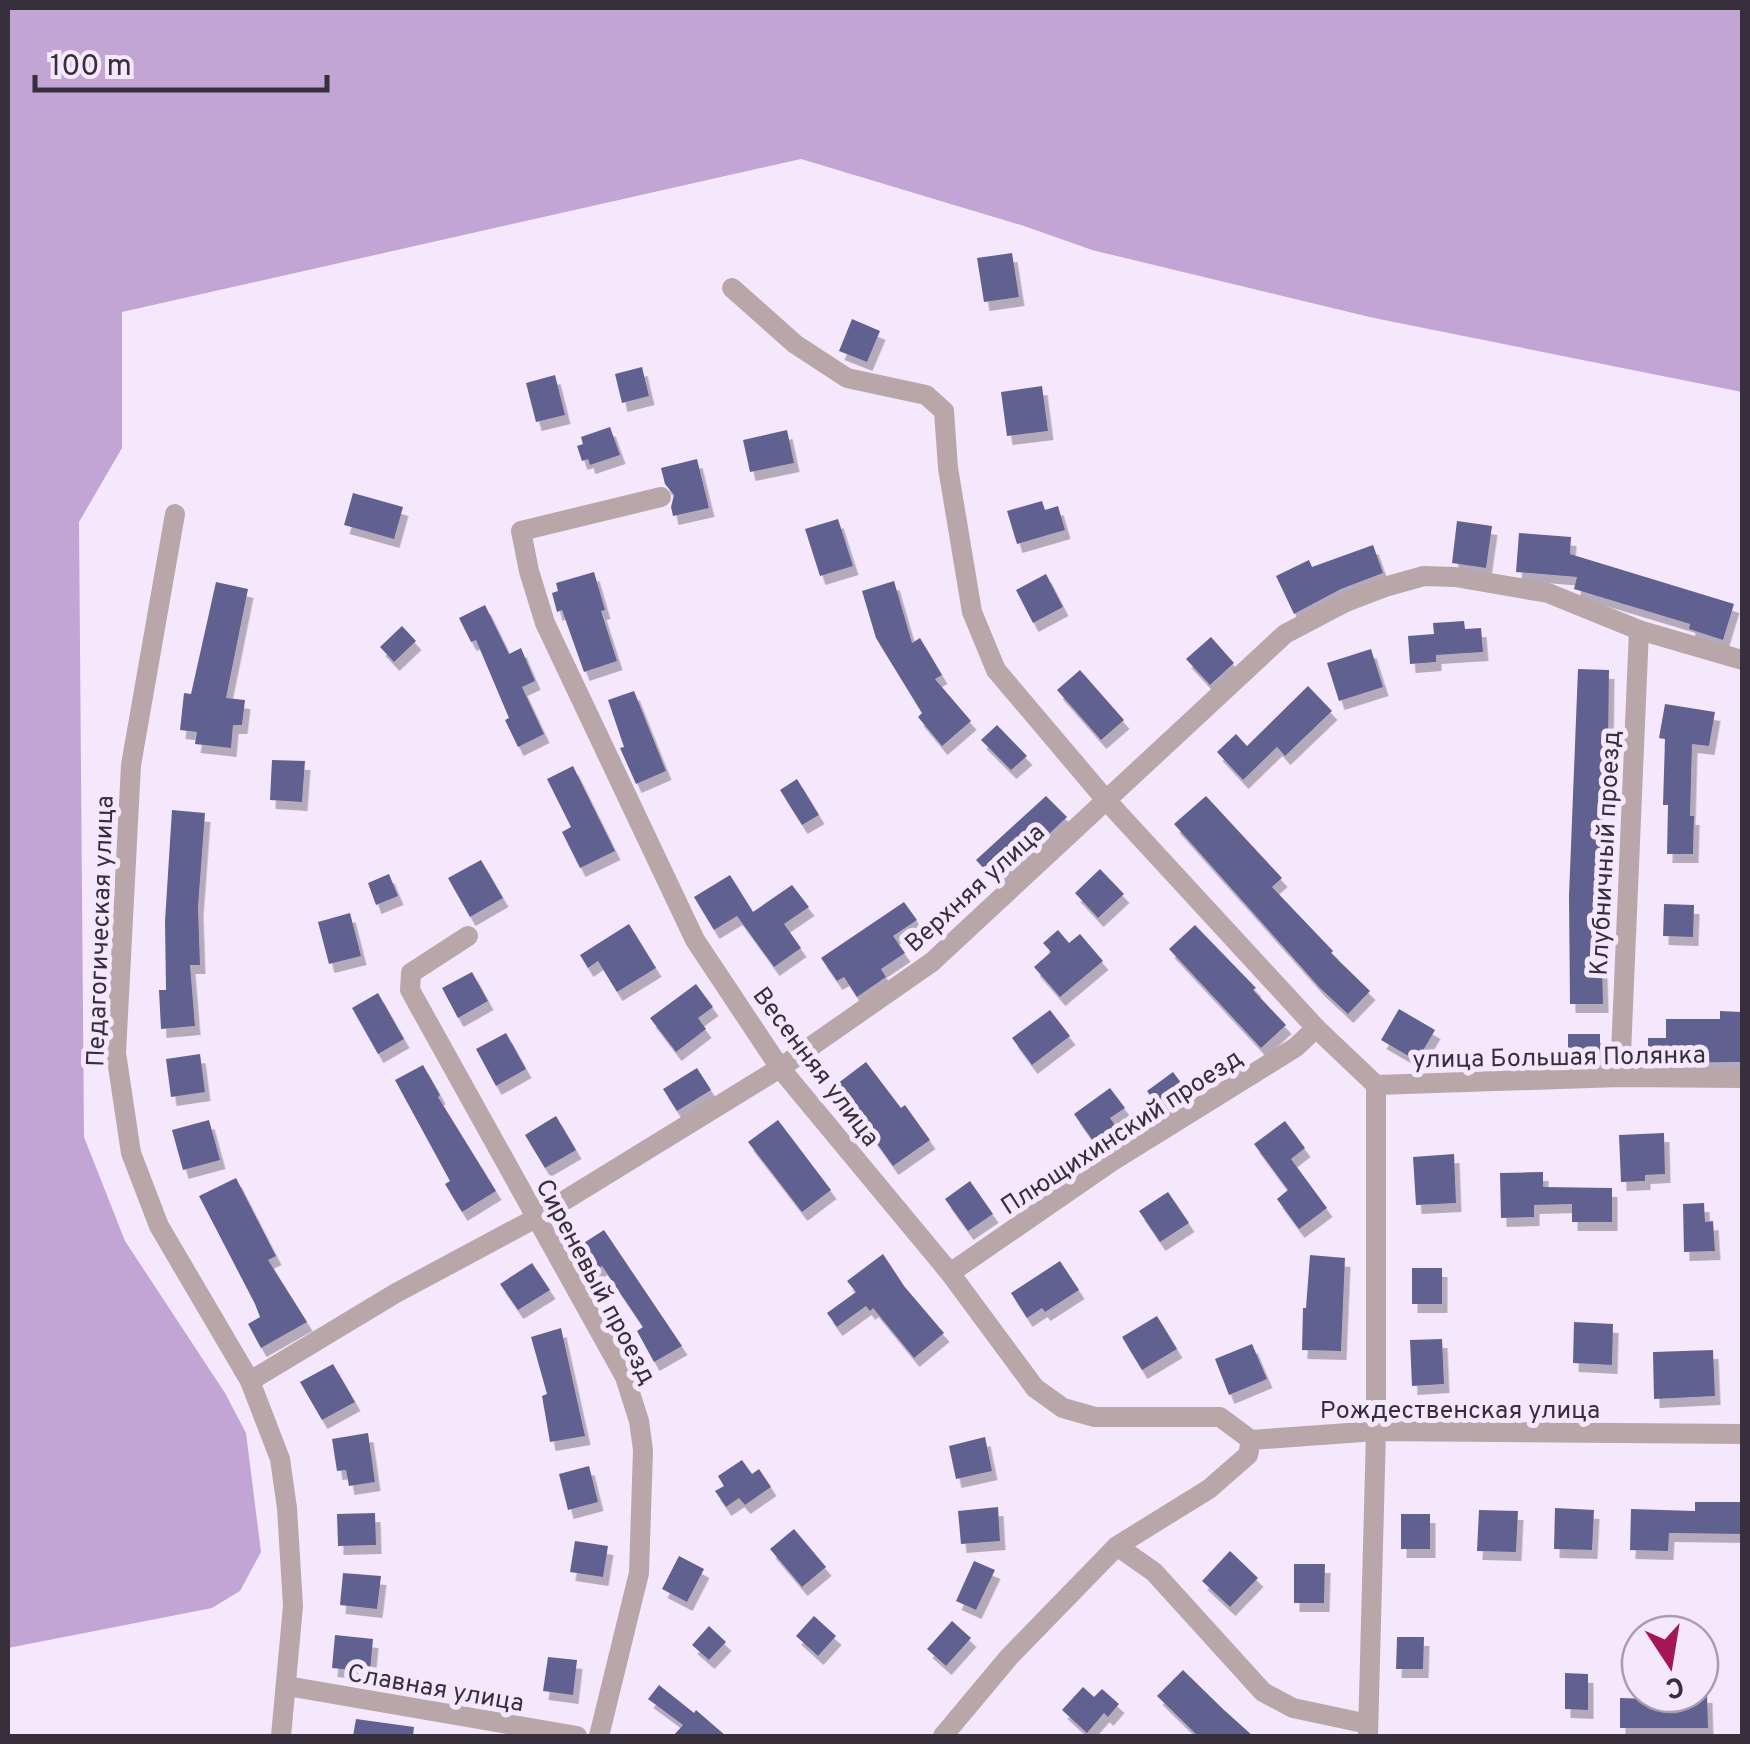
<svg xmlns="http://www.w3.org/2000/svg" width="1750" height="1744" viewBox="0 0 1750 1744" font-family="Overpass,sans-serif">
  <defs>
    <filter id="shadow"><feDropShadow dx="5.5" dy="9" stdDeviation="0" flood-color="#0004"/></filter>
  </defs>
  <rect width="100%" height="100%" fill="#f5e8fc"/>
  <path fill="#c3a5d5" d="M8,8H1742V392L1374,318L1092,250L1024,226L801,159L122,312V448L79,522L84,1137L125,1241L225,1393L246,1433L261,1552L240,1591L212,1608L8,1648Z"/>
  <g fill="#616191" filter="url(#shadow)">
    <path d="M1012,253L1019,297L984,302L977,258Z"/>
    <path d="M852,319L880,331L867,362L839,351Z"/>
    <path d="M642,367L649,396L622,403L615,374Z"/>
    <path d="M555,375L565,415L536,422L526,383Z"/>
    <path d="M1042,386L1048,431L1007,436L1001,392Z"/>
    <path d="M610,427L620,455L590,465L588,459L582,461L577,446L583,444L581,437Z"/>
    <path d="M787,430L794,463L750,472L743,440Z"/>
    <path d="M697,459L709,508L673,516L671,507L674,495L665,484L661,468Z"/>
    <path d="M353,493L403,507L394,539L344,525Z"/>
    <path d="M1042,501L1045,510L1058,506L1065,530L1017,544L1007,511Z"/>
    <path d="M838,519L853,566L820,576L805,529Z"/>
    <path d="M1457,521L1492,526L1486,568L1452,563Z"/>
    <path d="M1519,533L1571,537L1570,554L1734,604L1723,640L1689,629L1690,624L1574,589L1577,577L1516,572Z"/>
    <path d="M1373,545L1383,573L1341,589L1294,614L1276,576L1309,560L1312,567Z"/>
    <path d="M594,572L605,610L601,611L617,661L584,672L562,610L557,612L552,593L558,591L556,583Z"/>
    <path d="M1046,574L1063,607L1033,623L1016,590Z"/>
    <path d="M894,581L912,643L920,638L942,675L935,679L971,721L942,746L918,717L922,713L876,638L862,591Z"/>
    <path d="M216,582L248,589L226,698L245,700L242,725H233L231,748L195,744L197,732L180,730L184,693L191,694Z"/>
    <path d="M485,605L509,654L521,648L535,681L522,687L544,734L518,747L505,720L509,718L476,640L471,642L459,618Z"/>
    <path d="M1464,621L1465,629L1481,628L1483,652L1436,655V662L1410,664L1408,636L1434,634L1433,623Z"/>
    <path d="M402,626L416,641L394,662L380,647Z"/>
    <path d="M1211,637L1234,663L1210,685L1186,659Z"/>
    <path d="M1371,649L1383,687L1339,701L1327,663Z"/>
    <path d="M1578,669L1609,670L1607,832L1604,882L1600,881L1603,1004H1570L1569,896Z"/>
    <path d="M1080,670L1124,720L1101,740L1057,690Z"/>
    <path d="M1308,686L1332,711L1285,756L1277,747L1243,780L1217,752L1236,734L1247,746Z"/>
    <path d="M634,691L666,771L636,784L620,748L624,747L608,700Z"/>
    <path d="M1665,704L1715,712L1709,746L1692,744L1690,816H1694L1693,854H1667L1668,805H1663L1665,739L1659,738Z"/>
    <path d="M997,725L1027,756L1011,770L981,740Z"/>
    <path d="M272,760L305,761L302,802L270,800Z"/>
    <path d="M573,766L615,851L580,868L562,832L571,827L547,779Z"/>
    <path d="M797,779L819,815L802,825L780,790Z"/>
    <path d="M1046,796L1067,817L997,883L976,860Z"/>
    <path d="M1206,796L1282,878L1272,887L1333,951L1331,953L1370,991L1348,1014L1320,988L1174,824Z"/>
    <path d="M172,810L205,813L198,907L200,965H190L195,1026L161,1029L159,990H166L165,921Z"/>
    <path d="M481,860L503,898L470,917L448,878Z"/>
    <path d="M1100,869L1124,894L1098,918L1075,893Z"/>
    <path d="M389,874L398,896L376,905L368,883Z"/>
    <path d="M730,875L753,912L792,885L809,907L784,924L801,948L774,967L737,916L714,930L694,897Z"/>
    <path d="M904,902L917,920L893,936L905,953L881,969L886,977L857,997L844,977L837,981L821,958Z"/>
    <path d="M1664,904L1694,905L1693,937L1663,936Z"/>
    <path d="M350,913L361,956L329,964L318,922Z"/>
    <path d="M629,924L656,968L617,992L598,961L588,968L580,955Z"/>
    <path d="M1195,925L1256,988L1253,990L1286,1025L1261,1048L1169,949Z"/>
    <path d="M1058,930L1069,943L1080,934L1103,961L1060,997L1034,967L1051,952L1043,943Z"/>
    <path d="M472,972L488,1001L458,1018L442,988Z"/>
    <path d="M696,984L713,1007L698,1018L706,1029L676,1052L650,1018Z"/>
    <path d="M378,993L404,1039L378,1054L352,1008Z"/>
    <path d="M1399,1009L1435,1030L1417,1061L1381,1040Z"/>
    <path d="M1050,1010L1070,1036L1032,1065L1012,1038Z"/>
    <path d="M1720,1011L1742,1012V1062L1648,1063V1038H1666V1019H1720Z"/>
    <path d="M506,1033L526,1069L496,1086L476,1049Z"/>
    <rect x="1568" y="1034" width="32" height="27"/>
    <path d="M200,1054L205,1092L171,1097L166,1059Z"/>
    <path d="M866,1062L901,1108L905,1105L930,1140L893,1166L858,1117L856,1118L833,1087Z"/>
    <path d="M423,1065L440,1095L438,1097L496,1191L462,1212L445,1184L450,1181L395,1080Z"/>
    <path d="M697,1068L711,1090L677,1111L663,1089Z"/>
    <path d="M1173,1072L1191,1096L1163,1113L1147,1091Z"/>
    <path d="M1110,1088L1125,1108L1110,1118L1120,1132L1098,1148L1074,1114Z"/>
    <path d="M556,1116L576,1150L545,1168L525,1135Z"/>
    <path d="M209,1120L220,1160L183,1170L172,1130Z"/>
    <path d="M778,1120L831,1190L802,1212L748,1142Z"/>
    <path d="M1285,1121L1305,1148L1291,1159L1327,1208L1299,1229L1277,1199L1288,1190L1254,1144Z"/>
    <path d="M1664,1133L1665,1174L1645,1175V1181L1621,1182L1619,1135Z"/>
    <path d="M1454,1154L1456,1203L1416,1205L1413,1157Z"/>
    <path d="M1543,1172V1187L1612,1188V1222H1572V1204L1534,1205V1217L1501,1218L1500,1173Z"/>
    <path d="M236,1178L276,1256L268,1260L307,1322L261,1348L248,1324L260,1317L255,1304L199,1196Z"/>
    <path d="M970,1181L993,1214L968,1231L945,1199Z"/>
    <path d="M1168,1192L1189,1223L1160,1242L1139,1211Z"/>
    <path d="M1704,1203L1705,1222L1713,1221L1715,1251L1684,1252L1683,1204Z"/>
    <path d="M604,1230L682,1346L654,1362L637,1331L643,1327L602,1266L595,1270L579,1246Z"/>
    <path d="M883,1254L904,1286L944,1333L914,1358L873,1308L870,1311L866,1306L837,1327L827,1313L856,1292L847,1281Z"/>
    <path d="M1310,1255L1345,1258L1341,1351L1302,1350L1303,1308H1306Z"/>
    <path d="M1060,1261L1079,1290L1045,1312L1042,1308L1027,1318L1011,1293Z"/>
    <path d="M532,1263L550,1290L518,1310L500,1284Z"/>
    <rect x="1412" y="1268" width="30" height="36"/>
    <path d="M1157,1316L1177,1349L1142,1370L1122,1337Z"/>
    <path d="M1574,1322L1613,1324L1612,1365L1573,1363Z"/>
    <path d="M561,1328L585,1436L550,1442L542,1396L547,1394L531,1337Z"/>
    <path d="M1442,1339L1444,1384L1412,1386L1410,1340Z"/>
    <path d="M1252,1344L1267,1379L1229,1395L1215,1359Z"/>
    <path d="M1713,1350L1715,1396L1654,1399L1653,1352Z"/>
    <path d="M333,1364L355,1402L322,1420L300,1382Z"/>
    <path d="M368,1433L375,1482L349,1486L346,1470L337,1471L332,1439Z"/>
    <path d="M985,1437L992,1471L956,1479L949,1446Z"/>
    <path d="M742,1460L752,1474L759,1469L771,1487L745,1505L739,1498L726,1507L715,1491L724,1486L718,1476Z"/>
    <path d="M589,1466L598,1502L568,1510L559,1474Z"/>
    <path d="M1695,1502H1742V1534L1669,1533L1668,1551L1630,1550L1631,1509L1695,1511Z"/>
    <path d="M998,1507L1000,1541L961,1544L958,1511Z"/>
    <path d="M1555,1508L1594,1510L1592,1550L1554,1549Z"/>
    <path d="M1479,1510L1518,1511L1516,1552L1477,1551Z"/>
    <path d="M375,1513L376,1545L338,1546L337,1514Z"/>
    <rect x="1401" y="1514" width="29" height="35"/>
    <path d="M794,1529L826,1567L802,1587L770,1549Z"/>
    <path d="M575,1541L608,1546L603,1577L570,1572Z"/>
    <path d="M1230,1551L1258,1578L1230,1607L1202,1581Z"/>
    <path d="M679,1556L704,1569L687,1602L662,1589Z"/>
    <path d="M974,1561L995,1570L976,1610L956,1601Z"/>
    <path d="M1294,1564H1325L1324,1603H1294Z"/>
    <path d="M343,1573L381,1576L377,1609L340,1605Z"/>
    <path d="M814,1616L836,1636L818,1656L796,1636Z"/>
    <path d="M952,1621L971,1638L946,1666L927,1649Z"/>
    <path d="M709,1626L726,1642L709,1660L692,1645Z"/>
    <path d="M335,1635L373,1639L370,1672L332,1668Z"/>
    <path d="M1397,1637H1424L1423,1669H1396Z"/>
    <path d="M548,1657L577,1660L573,1695L543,1691Z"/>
    <path d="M1183,1670L1224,1710L1253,1736H1198L1157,1696Z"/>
    <path d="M1565,1673L1588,1674V1710L1565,1709Z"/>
    <path d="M659,1685L694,1713L696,1710L726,1736H673L683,1725L648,1699Z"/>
    <path d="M1083,1687L1094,1697L1102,1689L1119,1704L1108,1717L1104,1713L1087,1733L1062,1710Z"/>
    <path d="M1682,1694H1707L1708,1728H1620V1698L1682,1700Z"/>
    <path d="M356,1719L414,1727L413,1736H353Z"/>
  </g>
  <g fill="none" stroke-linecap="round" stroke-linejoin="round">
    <g stroke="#b9a6a9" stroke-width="20">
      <path d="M732,288L795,344L847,378L926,395L944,411L948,468L972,612L996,670L1106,800L1316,1028L1376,1085"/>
      <path d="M661,497L521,531L529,571L545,623L695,940L780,1068L950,1273L1035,1388L1063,1408L1095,1417H1220L1251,1440"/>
      <path d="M175,514L131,765L116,1053L131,1153L159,1226L250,1381L280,1459L287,1508L293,1606L281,1736"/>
      <path d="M468,936L411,973L410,990L625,1377L639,1421L643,1450L639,1573L599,1736"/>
      <path d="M1620,1077L1639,630"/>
      <path d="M1376,1085L1620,1077L1742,1078"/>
      <path d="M950,1273L1111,1162L1296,1047L1316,1028"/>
      <path d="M250,1381L396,1293L536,1218L780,1068L932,962L1285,634L1346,602L1388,586L1424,576L1455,577L1548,593L1639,630L1742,660"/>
      <path d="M1117,1546L1154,1572L1263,1692L1293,1708L1368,1724"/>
      <path d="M287,1686L577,1736"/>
      <path d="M943,1736L1009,1657L1117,1546L1209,1489L1248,1455L1251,1440L1376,1431L1742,1434"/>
      <path d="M1368,1736L1376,1431V1085"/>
    </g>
  </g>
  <g text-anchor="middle" stroke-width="10" stroke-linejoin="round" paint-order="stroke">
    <g font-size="25" fill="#372f3c" stroke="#f5e8fc">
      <text transform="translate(1604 853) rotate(-87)" y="9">Клубничный проезд</text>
      <text transform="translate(974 887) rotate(-42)" y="9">Верхняя улица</text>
      <text transform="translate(99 931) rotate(-88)" y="9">Педагогическая улица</text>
      <text transform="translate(1559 1056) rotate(-1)" y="9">улица Большая Полянка</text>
      <text transform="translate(817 1066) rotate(53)" y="9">Весенняя улица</text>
      <text transform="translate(1121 1131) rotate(-33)" y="9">Плющихинский проезд</text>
      <text transform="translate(597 1281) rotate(62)" y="9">Сиреневый проезд</text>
      <text x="1460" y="1418">Рождественская улица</text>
      <text transform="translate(436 1687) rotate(10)" y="9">Славная улица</text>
    </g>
  </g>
  <rect width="1750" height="1744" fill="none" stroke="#372f3c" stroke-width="20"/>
  <g transform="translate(1670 1664) rotate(168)"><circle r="48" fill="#f5e8fc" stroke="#a99eaf" stroke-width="2.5"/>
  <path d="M0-8L18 38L0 25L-18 38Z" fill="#a61657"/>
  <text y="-15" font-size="28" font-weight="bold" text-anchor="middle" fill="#372f3c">С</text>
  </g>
  <path d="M35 75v15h292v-15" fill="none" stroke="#372f3c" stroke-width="5"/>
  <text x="50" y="75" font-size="30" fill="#372f3c" stroke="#f5e8fc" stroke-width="8" paint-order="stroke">100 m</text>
</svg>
